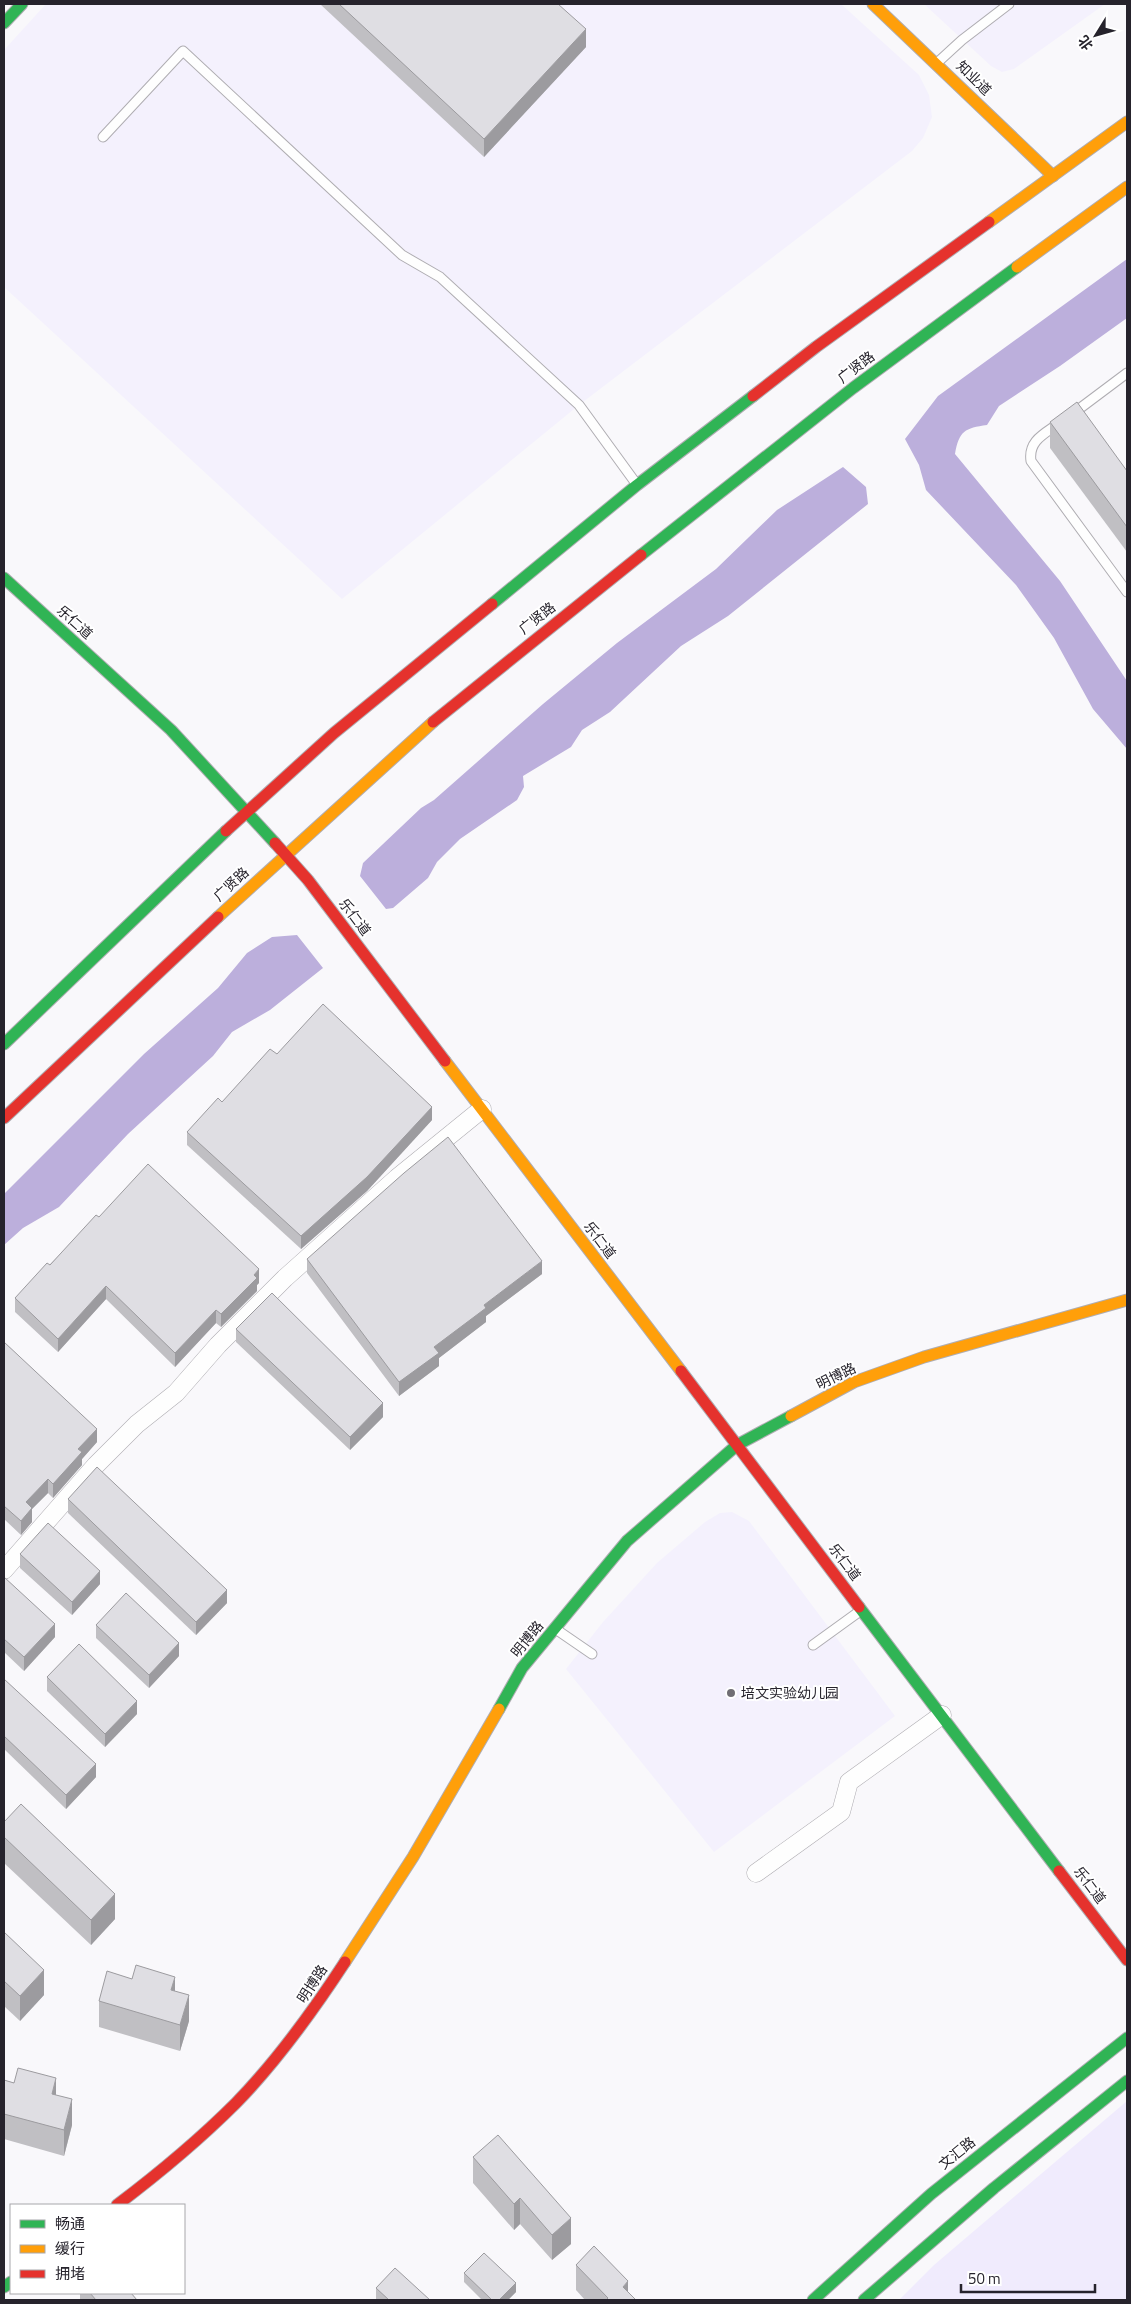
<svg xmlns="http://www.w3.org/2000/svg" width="1131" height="2304" viewBox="0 0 1131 2304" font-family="'Titillium Web','Noto Sans SC',sans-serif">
  <rect width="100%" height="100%" fill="#f9f8fb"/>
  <g fill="#f4f1fd">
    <path d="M46,4H841L919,75L929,95L932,117L923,138L912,151L579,405L342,599L4,287V50Z"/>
    <path d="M924,4H1105L1014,69L1002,72L991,66Z"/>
    <path d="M732,1512L749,1521L895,1716L714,1852L566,1669L603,1622L657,1563L705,1522L720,1513Z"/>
  </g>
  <path fill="#f0ebfd" d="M1127,2101V2300H899L934,2265Z"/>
  <g fill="#bcafdc">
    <path d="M1127,259V318L1060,366L999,406L987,425C965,428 959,431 955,454L1060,581L1127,681V749L1093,709L1054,638L1016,585L926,490L919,465L905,439L938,396Z"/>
    <path d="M843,467L866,487L868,504L728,616L681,646L610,712L582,730L571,747L523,776L524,787L517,800L460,839L437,862L428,878L393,908L386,909L360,876L363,863L421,808L434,800L543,704L617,643L716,569L777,510Z"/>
    <path d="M297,935L323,968L270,1010L232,1032L213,1056L128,1134L59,1207L23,1228L4,1245V1194L144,1054L218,988L247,953L272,937Z"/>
  </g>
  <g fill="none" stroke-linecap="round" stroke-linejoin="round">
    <g stroke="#afadb2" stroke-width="11">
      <g id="lane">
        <path d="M938,62L962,40L1009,4"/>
        <path d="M103,137L183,51L402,255L440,277L579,405L635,482"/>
        <path d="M1071,415L1127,373"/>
        <path d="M1058,424C1044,434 1028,441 1031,461L1127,592"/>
        <path d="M557,1630L592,1654"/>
        <path d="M813,1645L860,1611"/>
      </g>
    </g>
    <g stroke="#afadb2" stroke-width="19">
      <g id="street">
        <path d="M4,1570L96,1465L137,1424L176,1393L218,1345L285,1278L397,1178L482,1109"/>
        <path d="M756,1873L841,1812L849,1782L942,1715"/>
      </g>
    </g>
    <g stroke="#afadb2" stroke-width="13">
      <g id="fast">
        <path d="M4,23L22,4"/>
        <path d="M641,555L853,388L1017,267"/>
        <path d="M4,578L171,730L275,843"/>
        <path d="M492,604L637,485L753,396"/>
        <path d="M4,1044L226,831"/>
        <path d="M859,1607L1059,1871"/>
        <path d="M499,1709L522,1668L627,1541L737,1445L791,1416"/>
        <path d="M4,2287L11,2282"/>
        <path d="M813,2300L931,2194L1127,2038"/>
        <path d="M864,2300L994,2188L1127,2081"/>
      </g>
    </g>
    <g stroke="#afadb2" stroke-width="13">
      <g id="slow">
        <path d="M873,4L1053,176"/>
        <path d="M989,222L1127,122"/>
        <path d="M1017,267L1127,187"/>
        <path d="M218,917L433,722"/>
        <path d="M445,1061L681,1371"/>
        <path d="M791,1416L854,1382L924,1357L1127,1300"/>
        <path d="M345,1962L413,1857L499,1709"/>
      </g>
    </g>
    <g stroke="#afadb2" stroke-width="13">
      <g id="jam">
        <path d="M753,396L816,347L989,222"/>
        <path d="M433,722L641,555"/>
        <path d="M226,831L334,733L492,604"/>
        <path d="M275,843L308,880L445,1061"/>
        <path d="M4,1118L218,917"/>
        <path d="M681,1371L859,1607"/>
        <path d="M1059,1871L1127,1960"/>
        <path d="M117,2205C158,2174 199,2140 236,2103C277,2061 313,2011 345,1962"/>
      </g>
    </g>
    <use href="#lane" stroke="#fefefe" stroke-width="9"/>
    <use href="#street" stroke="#fefefe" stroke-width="18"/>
    <use href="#fast" stroke="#30b455" stroke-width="11"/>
    <use href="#slow" stroke="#ff9f0a" stroke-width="11"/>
    <use href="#jam" stroke="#e5322d" stroke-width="11"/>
  </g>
  <g fill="#c0bfc3">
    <path d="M320,4H558L586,47L484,157Z"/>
    <path d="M1050,422L1127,471V552L1050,448Z"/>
    <path d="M277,1054L432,1120L367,1191L301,1249L187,1145V1132Z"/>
    <path d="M99,1217L259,1283L257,1285V1291L221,1327L216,1323L175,1367L106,1299L58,1352L15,1312V1298Z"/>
    <path d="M307,1259L542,1274L486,1316V1322L439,1358V1366L399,1396L307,1273Z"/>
    <path d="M236,1329L383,1417L350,1450L236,1342Z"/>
    <path d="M4,1342L97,1442L82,1459V1465L53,1498L48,1493L32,1509V1522L21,1535L4,1519Z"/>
    <path d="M68,1499L227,1603L196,1635L68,1513Z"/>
    <path d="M20,1554L100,1584L72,1615L20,1568Z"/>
    <path d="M4,1577L55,1637L24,1671L4,1652Z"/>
    <path d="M96,1625L179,1656L149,1688L96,1638Z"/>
    <path d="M47,1677L137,1714L105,1747L47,1691Z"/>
    <path d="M4,1679L96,1777L66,1809L4,1749Z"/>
    <path d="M4,1822L115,1919L91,1945L4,1863Z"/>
    <path d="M4,1932L44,1995L20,2021L4,2006Z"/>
    <path d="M99,2001L189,2021L180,2051L99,2027Z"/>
    <path d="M4,2080L56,2095L72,2125L64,2156L4,2139Z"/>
    <path d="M473,2157L571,2244L552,2260L520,2224L514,2230L473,2183Z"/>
    <path d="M576,2265L628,2292L636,2300H585L576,2290Z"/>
    <path d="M464,2273L516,2292L508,2300H482L464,2282Z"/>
    <path d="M376,2288L430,2300H376Z"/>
    <path d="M80,2293H131L137,2300H80Z"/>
  </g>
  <g fill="#9c9b9f">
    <path d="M586,29V47L484,157V139Z"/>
    <path d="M432,1107V1120L367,1191L301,1249V1236Z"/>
    <path d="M542,1261V1274L486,1316V1322L439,1358V1366L399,1396V1382L434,1347L484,1305Z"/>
    <path d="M259,1269V1283L257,1285V1291L221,1327V1314Z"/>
    <path d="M106,1286V1299L58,1352V1339Z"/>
    <path d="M216,1310V1323L175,1367V1353Z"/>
    <path d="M383,1403V1417L350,1450V1437Z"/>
    <path d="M97,1429V1442L82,1459V1465L53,1498V1484L78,1449Z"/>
    <path d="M48,1479V1493L32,1509V1522L21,1535V1521L26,1502Z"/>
    <path d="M100,1571V1584L72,1615V1602Z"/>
    <path d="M227,1590V1603L196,1635V1622Z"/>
    <path d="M55,1624V1637L24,1671V1657Z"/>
    <path d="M179,1643V1656L149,1688V1675Z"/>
    <path d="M137,1701V1714L105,1747V1734Z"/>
    <path d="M96,1764V1777L66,1809V1795Z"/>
    <path d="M115,1894V1919L91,1945V1920Z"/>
    <path d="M44,1970V1995L20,2021V1996Z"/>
    <path d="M175,1977V2002L171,1990Z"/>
    <path d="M189,1995V2021L180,2051V2025Z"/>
    <path d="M56,2078V2104L52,2094Z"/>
    <path d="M72,2099V2125L64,2156V2130Z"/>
    <path d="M520,2198V2224L514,2230V2204Z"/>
    <path d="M571,2218V2244L552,2260V2235Z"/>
    <path d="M628,2281V2300L623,2287Z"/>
    <path d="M516,2283V2292L508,2300H499Z"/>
  </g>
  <g fill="#dfdee3" stroke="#9c9b9f">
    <path d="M339,4H558L586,29L484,139Z"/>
    <path d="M1077,402L1127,471V527L1050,422Z"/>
    <path d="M323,1004L432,1107L367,1177L301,1236L187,1132L218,1098L222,1102L270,1049L277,1054Z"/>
    <path d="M448,1137L542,1261L484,1305L486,1308L434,1347L439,1353L399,1382L307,1259L404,1173Z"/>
    <path d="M148,1164L259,1269L254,1275L257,1278L221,1314L216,1310L175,1353L106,1286L58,1339L15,1298L47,1263L50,1265L96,1215L99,1217Z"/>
    <path d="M272,1293L383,1403L350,1437L236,1329Z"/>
    <path d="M4,1342L97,1429L78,1449L82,1452L53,1484L48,1479L26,1502L32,1508L21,1521L4,1506Z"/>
    <path d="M97,1467L227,1590L196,1622L68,1499Z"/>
    <path d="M48,1523L100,1571L72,1602L20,1554Z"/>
    <path d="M4,1577L55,1624L24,1657L4,1639Z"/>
    <path d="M126,1593L179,1643L149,1675L96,1625Z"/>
    <path d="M79,1644L137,1701L105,1734L47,1677Z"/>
    <path d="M4,1679L96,1764L66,1795L4,1736Z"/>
    <path d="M21,1804L115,1894L91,1920L4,1837V1822Z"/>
    <path d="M4,1932L44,1970L20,1996L4,1981Z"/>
    <path d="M136,1965L175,1977L171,1990L189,1995L180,2025L99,2001L107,1971L132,1979Z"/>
    <path d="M18,2068L56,2078L52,2094L72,2099L64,2130L4,2114V2080L14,2083Z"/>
    <path d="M498,2135L571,2218L552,2235L520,2198L514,2204L473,2157Z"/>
    <path d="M594,2246L628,2281L623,2287L636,2300H606L608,2298L576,2265Z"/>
    <path d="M484,2253L516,2283L499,2300H492L464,2273Z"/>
    <path d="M395,2268L430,2300H389L376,2288Z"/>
    <path d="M90,2293H131L137,2300H96Z"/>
  </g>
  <circle fill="#706e74" stroke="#fff" stroke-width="2" cx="731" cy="1693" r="5"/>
  <g text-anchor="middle" stroke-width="4" stroke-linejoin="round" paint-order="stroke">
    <g font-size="14" fill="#26232c" stroke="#fff">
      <text transform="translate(974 78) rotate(44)" y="5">知业道</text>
      <text transform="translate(856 367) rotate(-37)" y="5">广贤路</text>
      <text transform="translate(537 618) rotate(-38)" y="5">广贤路</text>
      <text transform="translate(75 622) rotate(42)" y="5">乐仁道</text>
      <text transform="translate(231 884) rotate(-43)" y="5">广贤路</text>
      <text transform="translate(355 917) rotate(53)" y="5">乐仁道</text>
      <text transform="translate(600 1240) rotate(53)" y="5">乐仁道</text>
      <text transform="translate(836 1376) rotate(-26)" y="5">明博路</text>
      <text transform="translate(845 1562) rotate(53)" y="5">乐仁道</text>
      <text transform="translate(527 1639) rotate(-51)" y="5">明博路</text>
      <text transform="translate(1090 1885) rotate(53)" y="5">乐仁道</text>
      <text transform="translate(312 1984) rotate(-57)" y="5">明博路</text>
      <text transform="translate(957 2153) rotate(-39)" y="5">文汇路</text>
    </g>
    <g font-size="14" fill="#26232c" stroke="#fff" text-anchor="start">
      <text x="741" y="1698">培文实验幼儿园</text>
    </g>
  </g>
  <rect width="1131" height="2304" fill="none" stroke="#26232c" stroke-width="10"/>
  <rect x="10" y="2204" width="175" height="90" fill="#ffffff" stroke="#a8a7ab"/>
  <rect x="20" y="2220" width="25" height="8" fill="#30b455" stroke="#a8a7ab"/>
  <text x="55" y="2229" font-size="15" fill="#26232c">畅通</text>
  <rect x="20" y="2245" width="25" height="8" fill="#ff9f0a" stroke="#a8a7ab"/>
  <text x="55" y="2254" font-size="15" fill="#26232c">缓行</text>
  <rect x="20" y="2270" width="25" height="8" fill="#e5322d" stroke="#a8a7ab"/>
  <text x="55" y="2279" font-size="15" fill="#26232c">拥堵</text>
  <g transform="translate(1096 35) rotate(233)" stroke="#ffffff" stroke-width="4" paint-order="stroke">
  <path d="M0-4L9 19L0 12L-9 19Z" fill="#26232c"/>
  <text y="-8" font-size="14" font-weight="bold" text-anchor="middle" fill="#26232c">北</text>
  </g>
  <path d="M961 2284v8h134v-8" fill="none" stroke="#26232c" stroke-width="2.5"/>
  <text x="968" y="2284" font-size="15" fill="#26232c" stroke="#ffffff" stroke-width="4" paint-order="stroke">50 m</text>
</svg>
